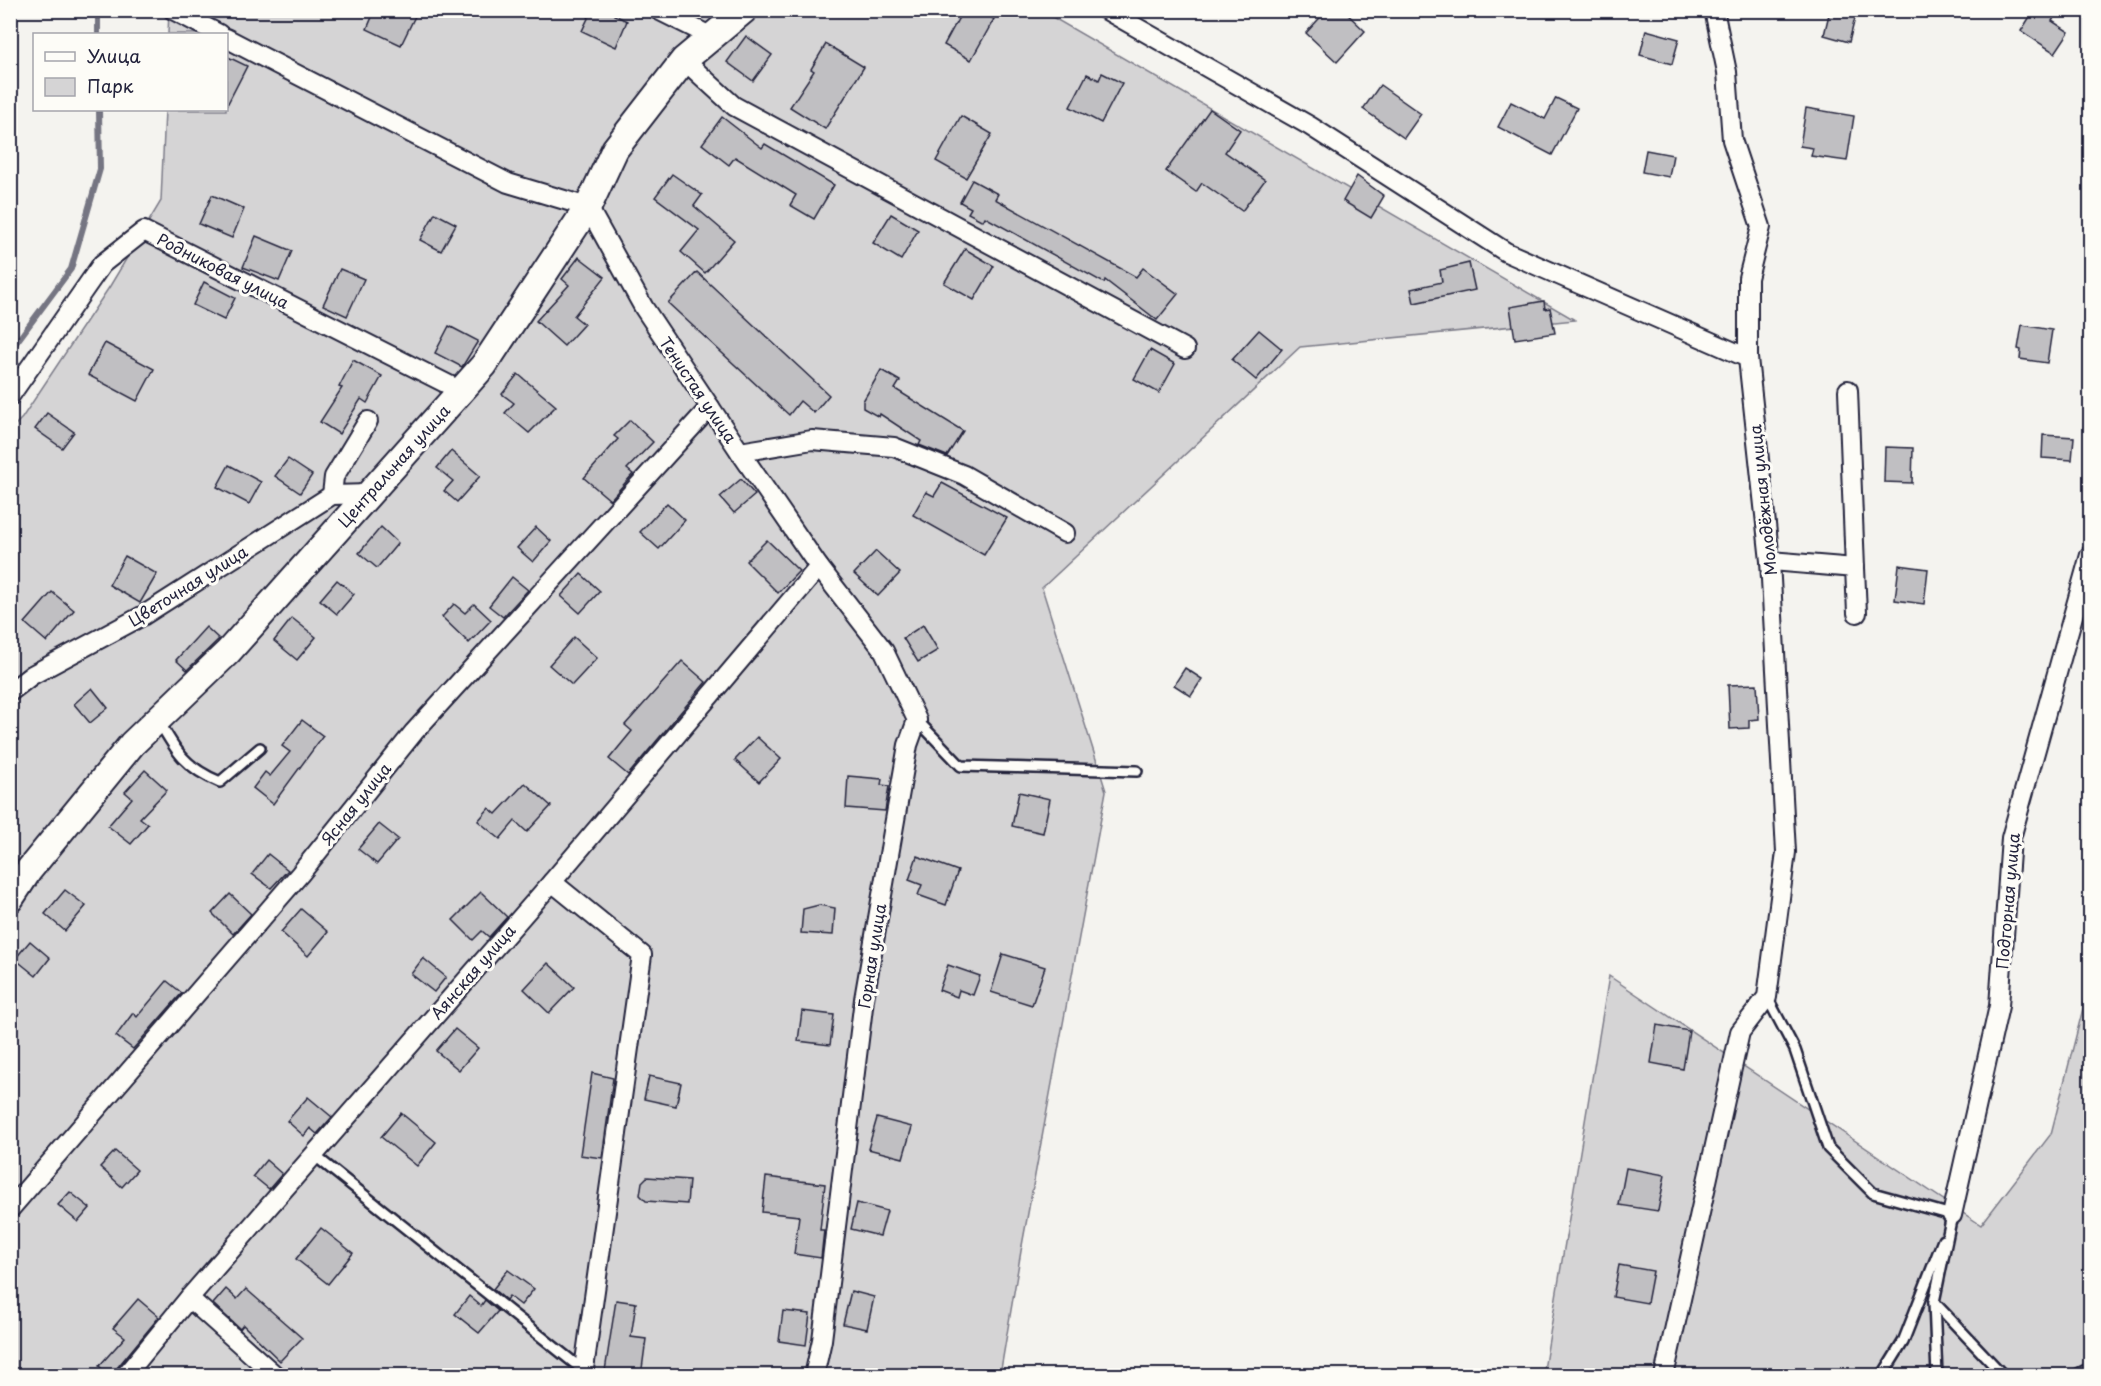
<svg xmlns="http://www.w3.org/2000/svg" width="2101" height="1386" viewBox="0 0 2101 1386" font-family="'Playpen Sans',sans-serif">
  <rect width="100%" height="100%" fill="#f4f3ef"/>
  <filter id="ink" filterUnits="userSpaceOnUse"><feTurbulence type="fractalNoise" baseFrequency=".0167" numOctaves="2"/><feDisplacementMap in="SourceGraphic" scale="12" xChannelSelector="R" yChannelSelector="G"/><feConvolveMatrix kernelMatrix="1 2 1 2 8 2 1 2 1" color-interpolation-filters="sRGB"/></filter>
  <g filter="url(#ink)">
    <g fill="#d5d4d5" stroke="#7c7b88" stroke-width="1.5">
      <path d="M169,11H1042L1575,320L1300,347L1042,588L1106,791L1021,1251L1000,1375L11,1376V429L22,418L110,286L161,201L165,110H226V34H168Z"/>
      <path d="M1609,976L1981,1225L2051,1134L2090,981V1375L1543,1376Z"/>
    </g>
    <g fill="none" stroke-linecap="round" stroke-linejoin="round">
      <g stroke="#757582" stroke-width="6">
        <path d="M98,10V34"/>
        <path d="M10,351L71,269L100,169L99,110"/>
      </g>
    </g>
    <g fill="#c0bfc2" stroke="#22223b" stroke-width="1.5">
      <path d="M375,10H418L401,45L367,29Z"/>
      <path d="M592,10H617L614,15L627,21L616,47L582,31Z"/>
      <path d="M963,10H978L994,19L971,60L944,45Z"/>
      <path d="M1327,10H1343L1365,31L1337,62L1306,33Z"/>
      <path d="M1830,10H1857L1849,42L1824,35Z"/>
      <path d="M2034,10H2046L2055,16L2052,21L2069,32L2055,53L2021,31Z"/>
      <path d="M1646,30L1679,39L1672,64L1640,55Z"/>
      <path d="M746,36L772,55L753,81L727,62Z"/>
      <path d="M826,44L864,67L825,129L790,107L814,71L811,69Z"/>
      <path d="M226,56L247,66L226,107Z"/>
      <path d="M1102,73L1122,83L1101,123L1070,107L1087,74L1099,80Z"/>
      <path d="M1380,85L1421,114L1404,138L1363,109Z"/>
      <path d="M1556,98L1577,108L1552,155L1498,127L1511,102L1545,119Z"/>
      <path d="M1806,108L1854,116L1847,161L1811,156L1813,148L1800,146Z"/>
      <path d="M1210,109L1240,130L1225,152L1265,180L1242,211L1202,183L1196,192L1166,171Z"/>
      <path d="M961,116L992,134L966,178L936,161Z"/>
      <path d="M722,117L762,148L765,144L834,185L814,219L790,205L796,195L735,157L729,165L702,144Z"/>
      <path d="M1646,150L1673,155L1669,177L1642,172Z"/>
      <path d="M672,174L702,195L694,206L734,240L705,273L681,252L699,230L655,197Z"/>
      <path d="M1357,176L1384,196L1371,218L1343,201Z"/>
      <path d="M972,180L998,194L995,199L1136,277L1143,268L1178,294L1157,320L1105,280L1104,283L985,217L983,221L968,213L971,208L960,202Z"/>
      <path d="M212,195L244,209L232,238L199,224Z"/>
      <path d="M435,213L456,224L441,251L420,240Z"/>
      <path d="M891,214L918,230L901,260L873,243Z"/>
      <path d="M256,236L292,251L279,281L243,267Z"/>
      <path d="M965,249L994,266L974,300L944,283Z"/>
      <path d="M579,257L605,277L574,316L584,324L564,346L536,321L569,285L562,279Z"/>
      <path d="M1469,263L1475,290L1414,303L1411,289L1442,282L1440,270Z"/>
      <path d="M340,269L364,279L347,316L323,305Z"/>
      <path d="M697,272L829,395L814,413L800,401L789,415L668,303Z"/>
      <path d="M204,282L235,298L224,320L193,305Z"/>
      <path d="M1544,301L1545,309L1550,308L1555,333L1515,339L1510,307Z"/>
      <path d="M2022,325L2052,330L2047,363L2020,359L2021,350L2018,349Z"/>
      <path d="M449,326L478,341L462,367L435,353Z"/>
      <path d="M1259,330L1282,349L1256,380L1232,360Z"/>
      <path d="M105,343L154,369L137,401L88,375Z"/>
      <path d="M1150,350L1175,364L1159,393L1134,379Z"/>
      <path d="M353,360L382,376L367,403L361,399L339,434L320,422L342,388L339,387Z"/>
      <path d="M881,370L900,381L895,389L963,431L947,456L919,445L921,441L880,414L879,417L863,408V401Z"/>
      <path d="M518,374L556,406L529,433L505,413L514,403L502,394Z"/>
      <path d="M47,413L74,432L62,448L35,429Z"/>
      <path d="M630,420L653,442L627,469L633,474L610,500L584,478L618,439L614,436Z"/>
      <path d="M2043,435L2074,437L2072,460L2042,458Z"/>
      <path d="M1885,447L1913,448L1912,483L1884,482Z"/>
      <path d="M451,451L480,476L457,502L444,491L453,481L437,468Z"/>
      <path d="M288,459L312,475L300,493L275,476Z"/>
      <path d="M229,465L261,482L249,504L217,487Z"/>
      <path d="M741,479L755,495L734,513L720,497Z"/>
      <path d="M942,483L1007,518L984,555L913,515L926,492L934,496Z"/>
      <path d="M667,503L685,520L659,549L640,532Z"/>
      <path d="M381,527L398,543L377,568L359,553Z"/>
      <path d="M536,527L551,541L533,562L517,548Z"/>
      <path d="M767,540L799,571L778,593L746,561Z"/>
      <path d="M876,551L900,573L878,596L854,574Z"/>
      <path d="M125,556L157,574L140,603L109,585Z"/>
      <path d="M1899,565L1928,569L1924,604L1895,600Z"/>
      <path d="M581,574L600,591L580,613L561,596Z"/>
      <path d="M512,577L528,590L503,617L489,606Z"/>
      <path d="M337,580L354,594L337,614L320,600Z"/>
      <path d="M52,592L74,610L47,642L25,623Z"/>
      <path d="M454,604L465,613L474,604L491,620L469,643L442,617Z"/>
      <path d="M292,618L316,637L297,660L274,641Z"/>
      <path d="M923,625L938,650L918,662L903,638Z"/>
      <path d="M206,627L219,639L187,670L176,660Z"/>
      <path d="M574,637L597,658L572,685L549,665Z"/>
      <path d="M682,661L706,682L628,775L609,759L632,731L625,725Z"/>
      <path d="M1185,668L1202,679L1191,696L1174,685Z"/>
      <path d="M1757,684L1759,719L1749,720V728L1730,729L1728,685Z"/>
      <path d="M92,688L108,708L90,723L74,704Z"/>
      <path d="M302,720L323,736L273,804L253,788L265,772L270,776L290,752L282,746Z"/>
      <path d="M757,737L781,759L759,782L735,760Z"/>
      <path d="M145,770L167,790L140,818L148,824L131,844L108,826L132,798L125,792Z"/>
      <path d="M848,776L882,779L881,785L889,786L885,811L846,808Z"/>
      <path d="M525,783L551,806L527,832L515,821L500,839L478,821L489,808L496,814Z"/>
      <path d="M1019,792L1050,799L1043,833L1012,826Z"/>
      <path d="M379,824L398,839L377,864L358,849Z"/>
      <path d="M268,854L288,870L271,888L252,874Z"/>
      <path d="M917,856L958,871L946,905L918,895L922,885L909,880Z"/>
      <path d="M65,890L86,906L65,931L45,914Z"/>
      <path d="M481,892L507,917L489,937L482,931L473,940L453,920Z"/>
      <path d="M230,894L251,914L233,934L212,913Z"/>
      <path d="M819,905L835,908L833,935L801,933L803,909Z"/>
      <path d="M301,909L328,932L308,956L281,932Z"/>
      <path d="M30,941L50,958L36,976L15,959Z"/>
      <path d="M1003,954L1045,967L1032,1005L991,992Z"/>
      <path d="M423,958L446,977L434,992L411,974Z"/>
      <path d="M548,963L574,987L549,1013L524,989Z"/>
      <path d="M948,965L980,976L973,995L959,990L957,997L939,990Z"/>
      <path d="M167,981L182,993L133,1049L116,1036L133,1013L137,1017Z"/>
      <path d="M802,1011L834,1015L830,1045L798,1041Z"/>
      <path d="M1657,1025L1689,1031L1683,1069L1651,1063Z"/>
      <path d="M455,1029L478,1048L459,1070L436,1051Z"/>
      <path d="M592,1073L613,1078L602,1158L580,1155Z"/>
      <path d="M649,1076L681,1083L676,1106L644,1099Z"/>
      <path d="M308,1097L332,1117L317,1134L310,1128L304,1136L287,1121Z"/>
      <path d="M401,1113L436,1142L417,1166L381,1137Z"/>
      <path d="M877,1118L912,1127L903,1158L868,1149Z"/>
      <path d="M115,1151L137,1170L122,1187L100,1167Z"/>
      <path d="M266,1160L282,1174L269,1189L253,1176Z"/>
      <path d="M1626,1168L1665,1175L1658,1211L1619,1205Z"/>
      <path d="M647,1177L689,1180L687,1204L646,1201L640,1195L642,1182Z"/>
      <path d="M766,1177L825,1184L820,1230H824L821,1258L794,1254L799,1216L762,1212Z"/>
      <path d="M70,1192L90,1208L78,1222L58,1205Z"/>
      <path d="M857,1203L887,1211L880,1236L851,1229Z"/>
      <path d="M321,1228L353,1253L328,1284L296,1259Z"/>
      <path d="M1619,1265L1653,1271L1647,1303L1613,1297Z"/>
      <path d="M508,1270L534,1289L521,1305L509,1296L506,1300L493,1289Z"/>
      <path d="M226,1289L237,1299L246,1289L302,1338L280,1361L243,1325L240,1329L213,1304Z"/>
      <path d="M851,1291L874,1297L867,1329L843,1324Z"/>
      <path d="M469,1296L481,1306L485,1300L498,1311L479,1333L455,1314Z"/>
      <path d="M138,1299L159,1317L116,1369L114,1376H109L99,1366L125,1337L113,1328Z"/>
      <path d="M616,1300L636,1303L631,1337L646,1339L641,1376L605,1371Z"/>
      <path d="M783,1311L810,1314L806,1345L779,1341Z"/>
    </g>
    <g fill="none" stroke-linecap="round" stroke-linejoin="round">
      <g stroke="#22223b" stroke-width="14">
        <g id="lane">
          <path d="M917,720L961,766L1137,771"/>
          <path d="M159,721C176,752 186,768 220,782L260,748"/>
          <path d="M1767,997L1795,1050L1828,1148L1873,1193L1952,1215"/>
          <path d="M314,1155L583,1370"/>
          <path d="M1952,1215L1934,1302L2004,1376"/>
          <path d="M1934,1302L1937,1376"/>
          <path d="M1882,1376L1903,1342L1943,1240"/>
          <path d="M2074,1376L2090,1368"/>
        </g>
      </g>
      <g stroke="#22223b" stroke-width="22">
        <g id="street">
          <path d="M173,10L219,34"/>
          <path d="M658,10L712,37"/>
          <path d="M1106,10L1310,126L1506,252L1748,358"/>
          <path d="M226,38L508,183L588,207L644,308L740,452L819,567L884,651L917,720L908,745L864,999L822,1340L814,1376"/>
          <path d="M684,60L734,106L1185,349"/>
          <path d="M1848,390L1855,568"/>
          <path d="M10,396L102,264L144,231L461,391"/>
          <path d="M740,452L812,440L894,447L964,475L1065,533"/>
          <path d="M332,495L334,477L368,421"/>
          <path d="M1770,561L1855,568L1857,613"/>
          <path d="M10,692L32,675L144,615L332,495L369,494"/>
          <path d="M552,882L642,955L583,1376"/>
          <path d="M10,1209L300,874L414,732L710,407"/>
          <path d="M1952,1215L1999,1006L2011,838L2090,555"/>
          <path d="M189,1298L276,1376"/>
          <path d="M125,1376L189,1298L552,882L819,567"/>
          <path d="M1664,1376L1740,1032L1767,997L1786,852L1770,561L1748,358V278L1761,227L1732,140L1727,72L1714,10"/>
        </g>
      </g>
      <g stroke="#22223b" stroke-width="30">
        <path id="secondary" d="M10,899L29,870L132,744L228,652L484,365L588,207L615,149L684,60L744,10"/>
      </g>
      <use href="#lane" stroke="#fdfcf7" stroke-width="9"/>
      <use href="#street" stroke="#fdfcf7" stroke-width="18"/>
      <use href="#secondary" stroke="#fdfcf7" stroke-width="26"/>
    </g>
  </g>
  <g text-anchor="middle" stroke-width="6" stroke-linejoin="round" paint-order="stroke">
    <g font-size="16" fill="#22223b" stroke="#fdfcf7">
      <text transform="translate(223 271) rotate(27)" y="6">Родниковая улица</text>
      <text transform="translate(698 390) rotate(56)" y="6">Тенистая улица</text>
      <text transform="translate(394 466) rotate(-48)" y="6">Центральная улица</text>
      <text transform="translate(1763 500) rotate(-96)" y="6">Молодёжная улица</text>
      <text transform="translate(188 586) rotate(-32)" y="6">Цветочная улица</text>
      <text transform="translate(356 804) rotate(-51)" y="6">Ясная улица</text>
      <text transform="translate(2008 901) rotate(-85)" y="6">Подгорная улица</text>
      <text transform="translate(872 956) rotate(-81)" y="6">Горная улица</text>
      <text transform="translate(473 972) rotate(-49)" y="6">Аянская улица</text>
    </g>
  </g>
  <rect width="2101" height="1386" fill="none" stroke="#fdfcf7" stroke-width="36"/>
  <rect x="18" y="18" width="2065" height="1350" fill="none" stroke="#22223b" stroke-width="2" filter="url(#ink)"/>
  <rect x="33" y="33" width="195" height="78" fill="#fdfcf7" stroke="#a5a5ac" stroke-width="1.5"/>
  <rect x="45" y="52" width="30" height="9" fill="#fdfcf7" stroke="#a5a5ac" stroke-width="1.5"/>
  <text x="87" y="63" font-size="18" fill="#22223b">Улица</text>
  <rect x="45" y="78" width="30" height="18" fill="#d5d4d5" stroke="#a5a5ac" stroke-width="1.5"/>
  <text x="87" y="93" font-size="18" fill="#22223b">Парк</text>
</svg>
